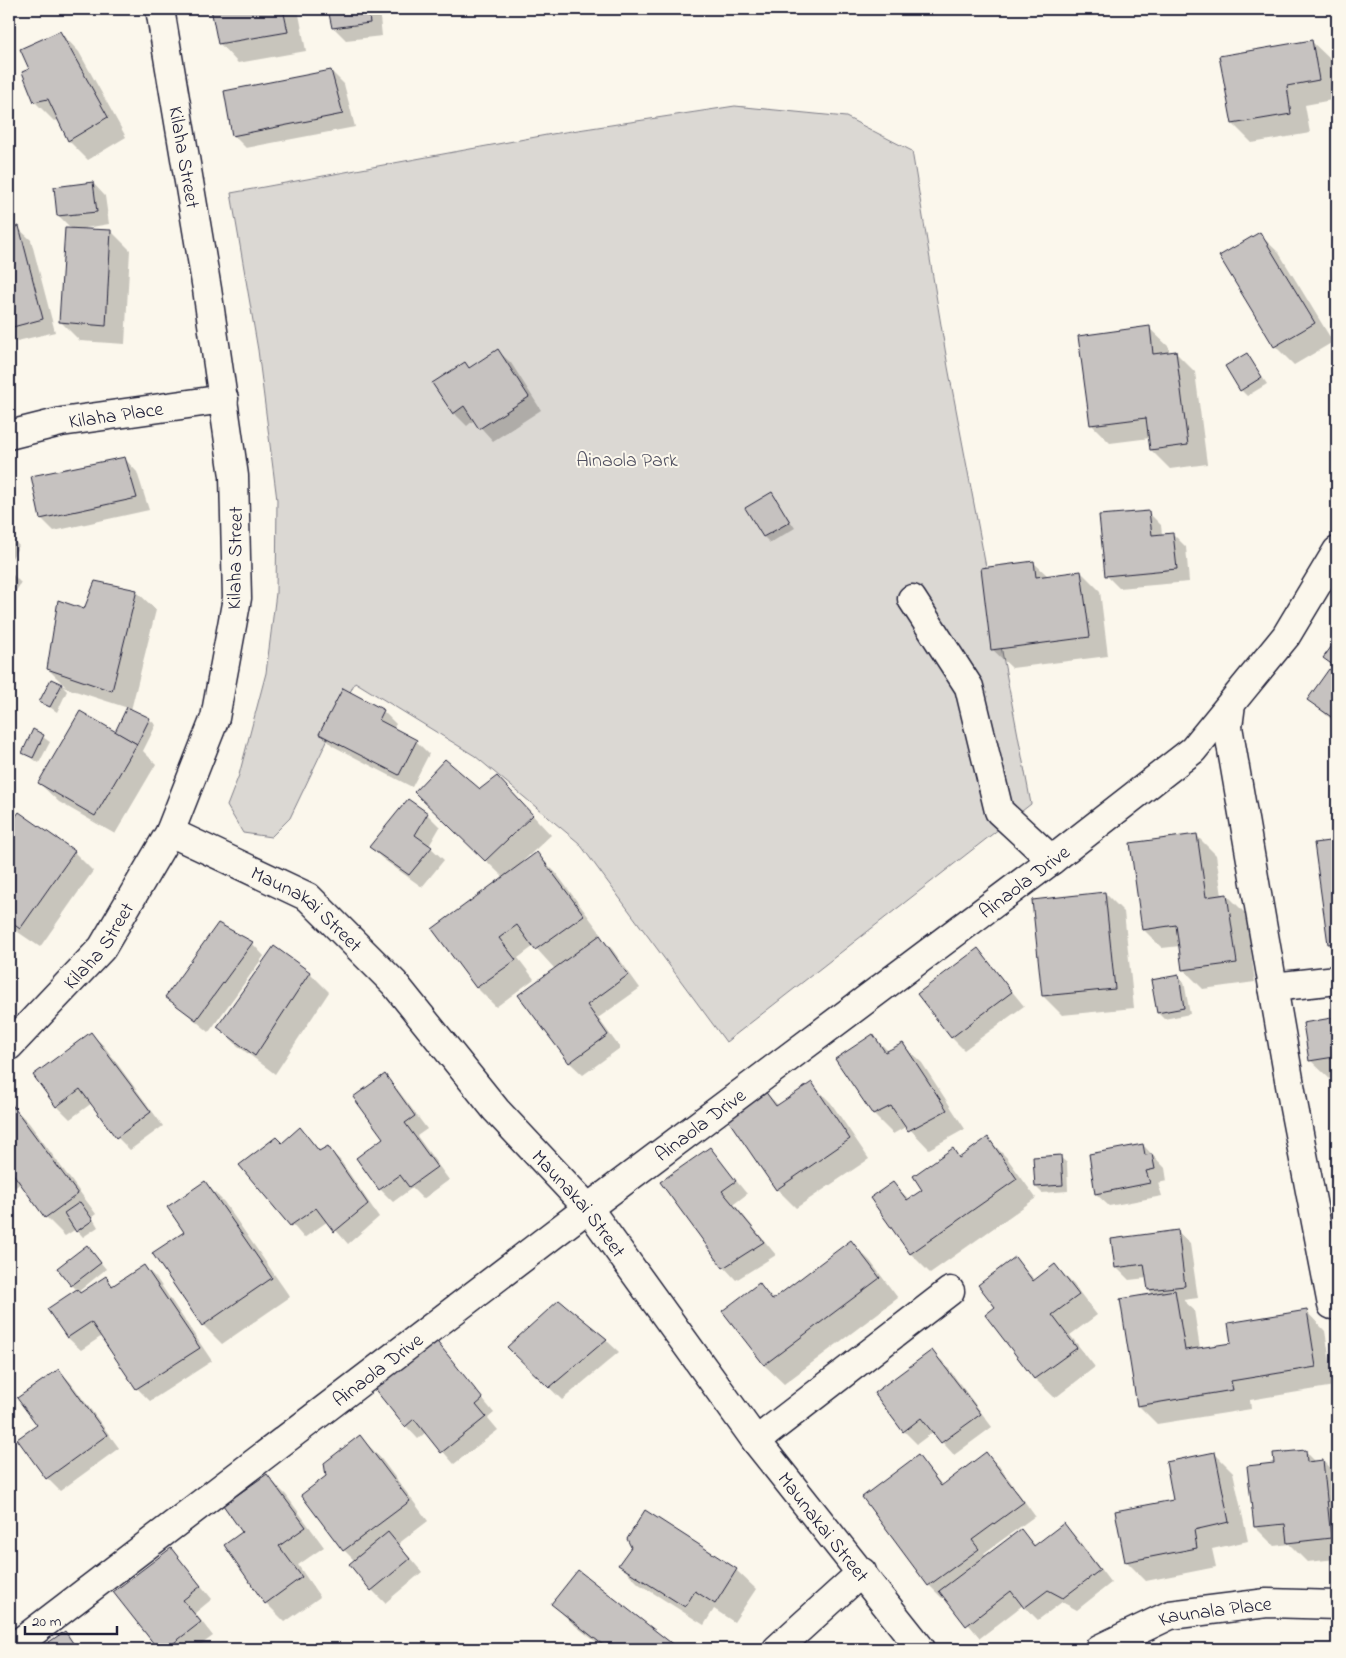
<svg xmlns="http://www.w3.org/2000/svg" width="1346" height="1658" viewBox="0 0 1346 1658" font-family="'Indie Flower',sans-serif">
  <rect width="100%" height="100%" fill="#fbf7ec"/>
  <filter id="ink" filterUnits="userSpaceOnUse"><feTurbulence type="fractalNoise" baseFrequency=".02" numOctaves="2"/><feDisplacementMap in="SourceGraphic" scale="10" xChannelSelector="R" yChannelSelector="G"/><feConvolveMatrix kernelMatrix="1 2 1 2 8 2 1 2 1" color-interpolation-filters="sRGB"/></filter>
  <g filter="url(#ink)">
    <path fill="#dbd8d3" stroke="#7e7d87" d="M735,106L846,117L912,151L948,367L1031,804L726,1042L579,843L475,756L355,682L290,818L271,837L243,833L227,806L239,775L266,673L276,593L277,500L258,350L231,193L552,134Z"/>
    <g fill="#0003">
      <path d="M213,9H298L306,51L238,63L219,43Z"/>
      <path d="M329,9H379L382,36L346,40L333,27Z"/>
      <path d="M60,32L79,52L126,137L88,160L69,141L59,120L54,121L35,102L31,70Z"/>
      <path d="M1311,41L1331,60L1337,99L1305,105L1310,133L1252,143L1233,124Z"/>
      <path d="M331,71L344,84L355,127L246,148L233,135Z"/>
      <path d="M9,145L13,187H9Z"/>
      <path d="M93,183L105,196L109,224L74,230L111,231L130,250L125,344L80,341L61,322L72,229L59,216Z"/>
      <path d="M18,228L31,240L55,332L13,342L9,339V230Z"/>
      <path d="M1259,234L1279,253L1333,342L1294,365L1275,346Z"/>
      <path d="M1149,328L1169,347V354L1176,353L1195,372L1207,464L1170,469L1151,450L1150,438L1110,443L1091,424Z"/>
      <path d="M498,351L511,363L541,410L493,441L474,420L467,426L454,413L434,384L470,369Z"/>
      <path d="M1247,355L1267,384L1247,396L1241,390Z"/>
      <path d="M125,459L137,472L149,510L54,531L41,518Z"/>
      <path d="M772,494L795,528L770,543L764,537Z"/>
      <path d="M1148,512L1161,525L1162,535L1173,534L1186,547L1189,582L1119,588L1106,575Z"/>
      <path d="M9,535L19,546L9,563Z"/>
      <path d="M1034,563L1048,576L1081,572L1100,591L1108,656L1012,668L992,649Z"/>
      <path d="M9,571L21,583L9,602Z"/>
      <path d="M136,591L156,610L131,710L149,719L156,725L143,751L156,764L115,834L59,802L39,783L116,733L128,708L63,687L67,691L57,712L41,701L52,680L66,687L48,669L85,610Z"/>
      <path d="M1337,641V670L1325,658Z"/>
      <path d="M1330,671L1337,677V724L1309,700Z"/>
      <path d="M383,711L396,724L393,729L416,741L429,754L412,787L333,746L321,734Z"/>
      <path d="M34,731L50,742L39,763L23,752Z"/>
      <path d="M497,777L551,835L520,864L537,854L556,873L602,935L599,936L612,949L640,988L598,1018L620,1048L583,1075L570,1063L520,995L555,969L534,946L518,958L534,979L496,1007L477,988L434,929L504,878L435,811L479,791Z"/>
      <path d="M408,801L427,814L440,827L429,846L444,860L422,887L383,859L370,847Z"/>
      <path d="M19,814L74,852L93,871L40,947L9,926V828Z"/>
      <path d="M1197,836L1216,855L1222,896L1227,895L1246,914L1255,982L1203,989L1183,969L1180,946L1162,948L1143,929Z"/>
      <path d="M1337,841V952L1329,943L1316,844Z"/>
      <path d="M1105,893L1124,912L1134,1008L1062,1015L1043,996Z"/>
      <path d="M252,943L264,956L209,1032L166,996Z"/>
      <path d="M275,948L310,973L329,992L275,1074L238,1046L218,1026Z"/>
      <path d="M978,950L1024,1006L964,1050L952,1038L919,995Z"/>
      <path d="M9,959L14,965L9,973Z"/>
      <path d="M1178,976L1184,982L1190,1014L1164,1019L1158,1013Z"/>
      <path d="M1337,1019V1078L1330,1079L1310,1060L1304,1024Z"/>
      <path d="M91,1034L104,1046L163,1126L130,1150L117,1137L92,1103L70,1119L57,1106Z"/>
      <path d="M873,1036L889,1052L902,1044L922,1063L965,1129L929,1149L907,1126L893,1134L874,1115L836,1060Z"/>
      <path d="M384,1076L397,1089L427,1129L417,1136L449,1180L423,1199L412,1188L393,1202L380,1189L385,1138Z"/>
      <path d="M812,1084L831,1103L869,1159L796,1208L777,1189L765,1092L779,1106Z"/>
      <path d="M10,1104L29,1123L96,1214L92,1217L98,1227L83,1237L76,1229L65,1236L46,1217L21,1183L9,1192Z"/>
      <path d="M300,1129L321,1152L327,1148L340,1160L379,1217L348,1244L328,1221L304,1238L241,1165L283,1145Z"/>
      <path d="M988,1139L1007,1158L1036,1198L930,1273L911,1254L872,1198L893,1184L910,1200L924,1190L953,1150L961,1158Z"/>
      <path d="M1143,1145L1165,1168L1167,1181L1158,1183L1162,1196L1109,1206L1096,1194Z"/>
      <path d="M710,1149L747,1194L734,1204L776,1255L736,1280L724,1267Z"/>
      <path d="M1060,1157L1067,1163L1068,1191L1042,1193L1036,1187Z"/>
      <path d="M205,1183L224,1202L290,1297L222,1344L203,1325L186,1232Z"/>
      <path d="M1177,1231L1190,1244L1198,1298L1183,1300L1194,1310L1200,1349L1232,1344L1306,1311L1325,1331L1334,1386L1250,1400L1251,1409L1157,1424L1138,1405L1153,1294L1149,1290L1147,1278L1129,1280L1116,1267Z"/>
      <path d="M851,1242L870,1261L898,1298L784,1384L764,1365L759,1285L774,1300Z"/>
      <path d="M87,1246L106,1269L78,1292L80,1294L106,1278L114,1286L144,1266L157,1279L212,1361L150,1401L137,1388L102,1336L81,1350L68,1338L49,1309L77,1290L72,1285Z"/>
      <path d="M1015,1259L1036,1281L1055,1266L1074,1285L1097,1315L1070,1335L1095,1367L1055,1398L1035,1379L987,1315L997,1307Z"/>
      <path d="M434,1340L494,1413L488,1418L498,1430L454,1464L426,1432L418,1439L406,1426Z"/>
      <path d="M606,1340L619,1352L562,1400L509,1348Z"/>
      <path d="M932,1351L945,1364L992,1427L954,1455L933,1432L917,1444L904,1431Z"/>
      <path d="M59,1370L71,1383L119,1448L60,1491L47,1478L19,1439L39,1425Z"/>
      <path d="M360,1437L379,1456L428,1521L398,1544L422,1572L385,1603L372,1590L355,1561L344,1550L327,1477Z"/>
      <path d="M1305,1451L1316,1462L1323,1461L1337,1476V1559L1307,1562L1289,1544L1274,1546L1255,1527L1275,1464Z"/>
      <path d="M1214,1453L1233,1472L1248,1541L1212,1549L1216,1567L1146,1581L1127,1562Z"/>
      <path d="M986,1454L999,1466L1035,1516L984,1553L987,1557L1021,1531L1036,1546L1064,1525L1076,1537L1111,1583L1077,1610L1062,1602L1038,1620L1023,1605L980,1638L945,1596L942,1598L929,1585L863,1497L918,1457L943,1486Z"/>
      <path d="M267,1476L286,1495L324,1547L298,1565L320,1597L285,1622L266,1603L225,1546L244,1532Z"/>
      <path d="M171,1549L212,1599L195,1613L213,1636L195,1649H159L115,1593Z"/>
      <path d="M620,1565L736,1570L756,1589L734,1622L714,1609L704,1625L639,1584Z"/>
      <path d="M578,1572L674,1647L676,1649H605L572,1623L553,1604Z"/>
      <path d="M64,1633L80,1649H41Z"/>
    </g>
    <g fill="#c6c2c0" stroke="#22223b">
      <path d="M211,9H283L288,32L218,44Z"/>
      <path d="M328,9H368L370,23L332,28Z"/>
      <path d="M60,31L108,117L68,141L48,99L34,102L22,72L29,69L20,49Z"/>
      <path d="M1312,40L1319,80L1287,86L1291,114L1232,124L1219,56Z"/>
      <path d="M331,70L343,114L232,136L224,91Z"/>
      <path d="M93,182L97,212L57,216L54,187Z"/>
      <path d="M19,226L43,319L9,328V229Z"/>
      <path d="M65,228L111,230L106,326L59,322Z"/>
      <path d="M1260,232L1315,323L1274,347L1219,256Z"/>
      <path d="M1150,326L1153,354L1176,351L1188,445L1150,450L1146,418L1090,425L1078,336Z"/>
      <path d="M498,349L529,397L479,429L464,406L453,414L432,383L465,362L469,368Z"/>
      <path d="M1247,353L1262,377L1240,391L1225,366Z"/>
      <path d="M125,457L137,498L40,519L31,476Z"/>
      <path d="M772,492L790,522L763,537L745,508Z"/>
      <path d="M1149,511L1152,535L1173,533L1177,569L1105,576L1099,515Z"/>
      <path d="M1034,561L1036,577L1081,571L1090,637L991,650L981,568Z"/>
      <path d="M95,581L137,590L112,691L47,669L58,600L84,609Z"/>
      <path d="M1337,639V668L1323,658Z"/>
      <path d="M1329,669L1337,675V721L1307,700Z"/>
      <path d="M51,679L62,684L50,707L39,702Z"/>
      <path d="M343,688L384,710L379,720L417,740L399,775L319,734Z"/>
      <path d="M127,707L150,718L137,744L115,732Z"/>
      <path d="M80,711L137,744L95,816L38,783Z"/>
      <path d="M33,729L44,735L33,758L22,753Z"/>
      <path d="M445,759L480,789L497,776L533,815L485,861L414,792Z"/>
      <path d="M408,799L428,813L415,835L432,847L409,875L369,847Z"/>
      <path d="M19,812L75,851L20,929L9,921V826Z"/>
      <path d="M1197,834L1206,897L1227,894L1237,963L1182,970L1176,925L1142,930L1130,843Z"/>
      <path d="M1337,840V943L1328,944L1314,843Z"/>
      <path d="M537,852L584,915L535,950L517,925L499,938L516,960L476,988L432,929Z"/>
      <path d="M1105,892L1115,989L1042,996L1032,900Z"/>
      <path d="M218,923L253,942L196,1020L165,997Z"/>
      <path d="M600,935L628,975L587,1005L608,1035L569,1063L518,995Z"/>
      <path d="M274,946L310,972L255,1056L217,1027Z"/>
      <path d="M978,948L1012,992L951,1038L917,994Z"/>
      <path d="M1179,975L1184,1008L1157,1013L1151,980Z"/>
      <path d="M1337,1017V1078L1334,1057L1309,1061L1303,1023Z"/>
      <path d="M91,1032L151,1112L116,1138L80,1089L56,1107L33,1075Z"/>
      <path d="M873,1034L885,1052L903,1043L947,1110L908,1131L891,1106L873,1115L835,1059Z"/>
      <path d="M385,1074L415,1116L405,1123L437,1167L409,1187L400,1175L379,1190L356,1158L383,1138L353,1097Z"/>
      <path d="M812,1082L850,1139L776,1190L726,1117L765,1091L776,1106Z"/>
      <path d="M10,1102L78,1194L45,1218L9,1168Z"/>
      <path d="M300,1127L319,1151L328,1146L368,1204L334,1232L316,1208L290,1226L239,1165L276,1137L282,1143Z"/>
      <path d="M988,1137L1017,1179L910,1254L870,1198L893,1182L907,1200L922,1190L913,1176L953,1148L959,1158Z"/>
      <path d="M1143,1144L1145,1155L1152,1154L1155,1169L1146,1171L1150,1183L1095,1194L1089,1154Z"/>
      <path d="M710,1147L736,1181L722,1191L764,1242L723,1268L660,1182Z"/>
      <path d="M1061,1155L1063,1185L1035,1187L1033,1157Z"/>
      <path d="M205,1181L272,1278L202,1326L152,1253L184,1232L167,1207Z"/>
      <path d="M80,1202L93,1220L76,1232L64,1213Z"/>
      <path d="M1178,1230L1185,1286L1148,1290L1144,1264L1115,1268L1111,1239Z"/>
      <path d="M851,1240L880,1278L764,1365L722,1311L759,1283L772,1300Z"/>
      <path d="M87,1245L101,1263L71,1286L57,1268Z"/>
      <path d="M1015,1257L1033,1281L1055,1264L1079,1295L1052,1315L1077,1348L1034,1379L985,1315L995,1307L978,1285Z"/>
      <path d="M144,1265L200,1348L136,1389L91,1322L67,1338L47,1309L77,1289L80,1293L106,1276L112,1286Z"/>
      <path d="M1175,1290L1185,1350L1231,1343L1228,1323L1307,1310L1316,1367L1231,1381L1233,1390L1137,1406L1120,1299Z"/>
      <path d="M559,1300L607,1339L549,1388L507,1347Z"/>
      <path d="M434,1338L483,1399L476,1405L486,1417L441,1453L414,1419L405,1427L373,1387Z"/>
      <path d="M932,1350L981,1414L941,1443L921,1418L903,1432L874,1393Z"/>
      <path d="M59,1369L107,1435L46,1479L17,1439L37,1425L17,1398Z"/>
      <path d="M360,1435L410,1501L343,1551L301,1495L326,1476L324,1463Z"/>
      <path d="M1306,1450L1307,1462L1323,1460L1331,1538L1287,1543L1285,1524L1254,1527L1247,1466L1274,1463L1273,1453Z"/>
      <path d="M986,1452L1024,1502L972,1540L979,1549L928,1586L862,1497L918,1455L941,1486Z"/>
      <path d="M1215,1452L1229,1522L1194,1530L1197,1548L1125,1562L1115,1511L1173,1500L1166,1462Z"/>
      <path d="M267,1474L306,1527L279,1546L302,1577L265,1604L224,1545L242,1532L223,1505Z"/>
      <path d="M645,1510L737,1569L715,1604L695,1591L685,1607L618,1565L631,1547L627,1539Z"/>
      <path d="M1064,1523L1100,1570L1063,1598L1048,1590L1024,1608L1011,1591L966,1626L939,1591L1021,1529L1034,1546Z"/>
      <path d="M388,1532L410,1559L371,1591L349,1564Z"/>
      <path d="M171,1548L201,1586L183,1600L201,1622L166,1649H158L113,1592Z"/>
      <path d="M578,1570L675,1646L672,1649H608L551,1604Z"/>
      <path d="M65,1631L77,1649H39Z"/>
    </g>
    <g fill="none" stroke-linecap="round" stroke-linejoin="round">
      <g stroke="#22223b" stroke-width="31">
        <g id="minor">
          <path id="s1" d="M9,435L61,422L224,399"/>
          <path d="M912,599L969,687L999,811L1052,860"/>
          <path d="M1231,704L1228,727L1294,1108L1332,1305"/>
          <path id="s2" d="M170,832L308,897L394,983L496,1110L588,1208L756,1441L921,1649"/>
          <path d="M1273,987L1337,980"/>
          <path id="s3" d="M9,1046L102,948L170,832L215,718L237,598L234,476L207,289L160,9"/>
          <path d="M756,1441L950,1291"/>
          <path id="s4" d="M11,1649L588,1208L1052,860L1193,750L1286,636L1337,551"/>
          <path d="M777,1649L862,1572"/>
          <path id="s5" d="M1099,1649L1170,1615L1267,1603L1337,1605"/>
        </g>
      </g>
      <use href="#minor" stroke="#fbf7ec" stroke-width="28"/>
    </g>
  </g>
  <g text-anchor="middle" stroke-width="4" stroke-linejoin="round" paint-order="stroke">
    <g font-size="20" fill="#22223b" stroke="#fbf7ec">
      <text transform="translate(185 157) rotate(80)" y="7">Kilaha Street</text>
      <text dy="7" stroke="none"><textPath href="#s1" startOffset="109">Kilaha Place</textPath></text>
      <text transform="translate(234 558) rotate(-89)" y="7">Kilaha Street</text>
      <text dy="7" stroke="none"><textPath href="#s4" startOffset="1271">Ainaola Drive</textPath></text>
      <text dy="7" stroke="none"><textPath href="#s2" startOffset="158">Maunakai Street</textPath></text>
      <text dy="7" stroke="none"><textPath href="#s3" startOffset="135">Kilaha Street</textPath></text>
      <text dy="7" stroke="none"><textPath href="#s4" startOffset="866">Ainaola Drive</textPath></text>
      <text dy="7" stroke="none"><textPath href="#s2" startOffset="562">Maunakai Street</textPath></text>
      <text dy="7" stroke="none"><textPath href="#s4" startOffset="461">Ainaola Drive</textPath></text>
      <text dy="7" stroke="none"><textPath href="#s2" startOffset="968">Maunakai Street</textPath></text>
      <text dy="7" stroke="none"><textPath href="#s5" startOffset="124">Kaunala Place</textPath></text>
    </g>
    <g font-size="20" fill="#505061" stroke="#fbf7ec">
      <text x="627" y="466">Ainaola Park</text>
    </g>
  </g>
  <rect width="1346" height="1658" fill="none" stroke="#fbf7ec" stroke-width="30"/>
  <rect x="15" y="15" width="1316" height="1628" fill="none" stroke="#22223b" stroke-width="2" filter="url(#ink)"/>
  <path d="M25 1626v8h92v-8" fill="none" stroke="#22223b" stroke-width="2.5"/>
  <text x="32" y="1626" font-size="15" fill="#22223b" stroke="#fbf7ec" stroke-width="4" paint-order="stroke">20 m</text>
</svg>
